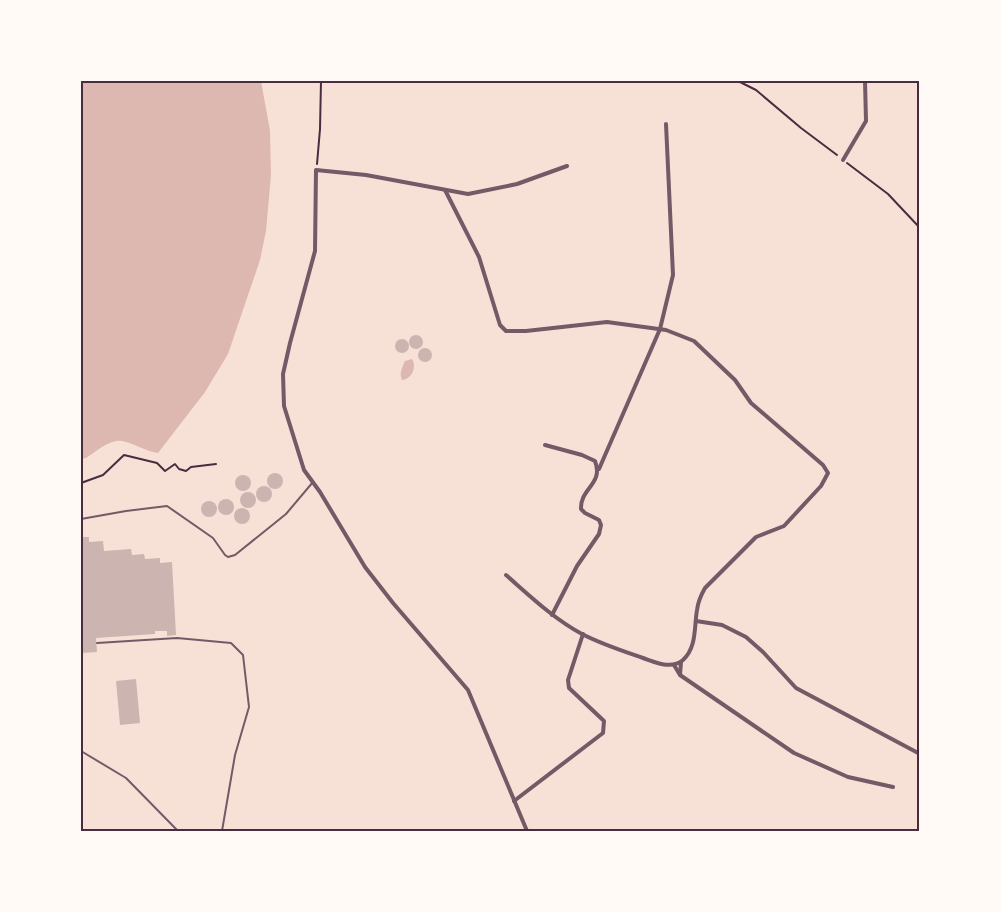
<svg xmlns="http://www.w3.org/2000/svg" width="1001" height="912" viewBox="0 0 1001 912" font-family="Spectral,serif">
  <rect width="100%" height="100%" fill="#f7e1d7"/>
  <g fill="#dcb8b0">
    <path d="M81,81H261L270,131L271,175L266,231L260,260L228,354L205,392L158,453C144,451 134,443 122,441C109,439 96,452 86,458L81,459Z"/>
    <path d="M412,359C417,367 412,379 402,380C399,373 402,368 405,361Z"/>
  </g>
  <g fill="#ccb4b1">
    <circle cx="416" cy="342" r="7"/>
    <circle cx="402" cy="346" r="7"/>
    <circle cx="425" cy="355" r="7"/>
    <circle cx="275" cy="481" r="8"/>
    <circle cx="243" cy="483" r="8"/>
    <circle cx="264" cy="494" r="8"/>
    <circle cx="248" cy="500" r="8"/>
    <circle cx="226" cy="507" r="8"/>
    <circle cx="209" cy="509" r="8"/>
    <circle cx="242" cy="516" r="8"/>
    <path d="M81,537H89V542L103,541L104,551L131,549L132,555L144,554L145,559L160,558V563L172,562L176,635L167,636V631H155V634L96,638L97,652L81,653Z"/>
    <path d="M136,679L140,723L120,725L116,681Z"/>
  </g>
  <g fill="none" stroke-linecap="round" stroke-linejoin="round">
    <g stroke="#4a2c40" stroke-width="2">
      <path d="M738,81L756,90L801,128L837,155"/>
      <path d="M847,163L888,194L920,228"/>
      <path d="M317,164L320,129L321,81"/>
      <path d="M81,483L103,475L124,455L157,463L165,471L175,464L179,469L186,471L191,467L216,464"/>
    </g>
    <g stroke="#755966" stroke-width="2">
      <path d="M81,519L126,511L167,506L213,538L225,555L228,557L235,555L286,514L313,482"/>
      <path d="M97,643L177,638L231,643L243,655L249,707L235,755L222,831"/>
      <path d="M81,751L126,778L178,831"/>
    </g>
    <g stroke="#755966" stroke-width="4">
      <path d="M843,160L866,121L865,81"/>
      <path d="M445,190L479,257L500,325L506,331H526L607,322L666,330L694,341L735,380L751,403L823,465L828,473L821,486L784,526L756,537L705,588C701,595 698,602 697,610C694,627 697,647 683,660C671,670 655,662 643,658C623,651 601,644 582,634C554,619 530,596 506,575"/>
      <path d="M545,445L582,455L595,461C604,484 580,488 581,509L585,513L599,520L601,525L599,534L577,566L552,615"/>
      <path d="M599,469L660,329L673,275L666,124"/>
      <path d="M696,621L722,625L746,637L763,652L796,688L920,754"/>
      <path d="M674,665L680,675L794,753L848,777L893,787"/>
      <path d="M680,675L681,662"/>
      <path d="M514,801L603,733L604,721L569,688L568,680L583,634"/>
      <path d="M527,831L468,690L393,603L365,567L320,492L304,470L284,406L283,374L290,343L315,251L316,170L366,175L468,194L517,184L567,166"/>
    </g>
  </g>
  <rect width="1001" height="912" fill="none" stroke="#fffaf5" stroke-width="165"/>
  <rect x="82" y="82" width="836" height="748" fill="none" stroke="#4a2c40" stroke-width="2"/>
</svg>
